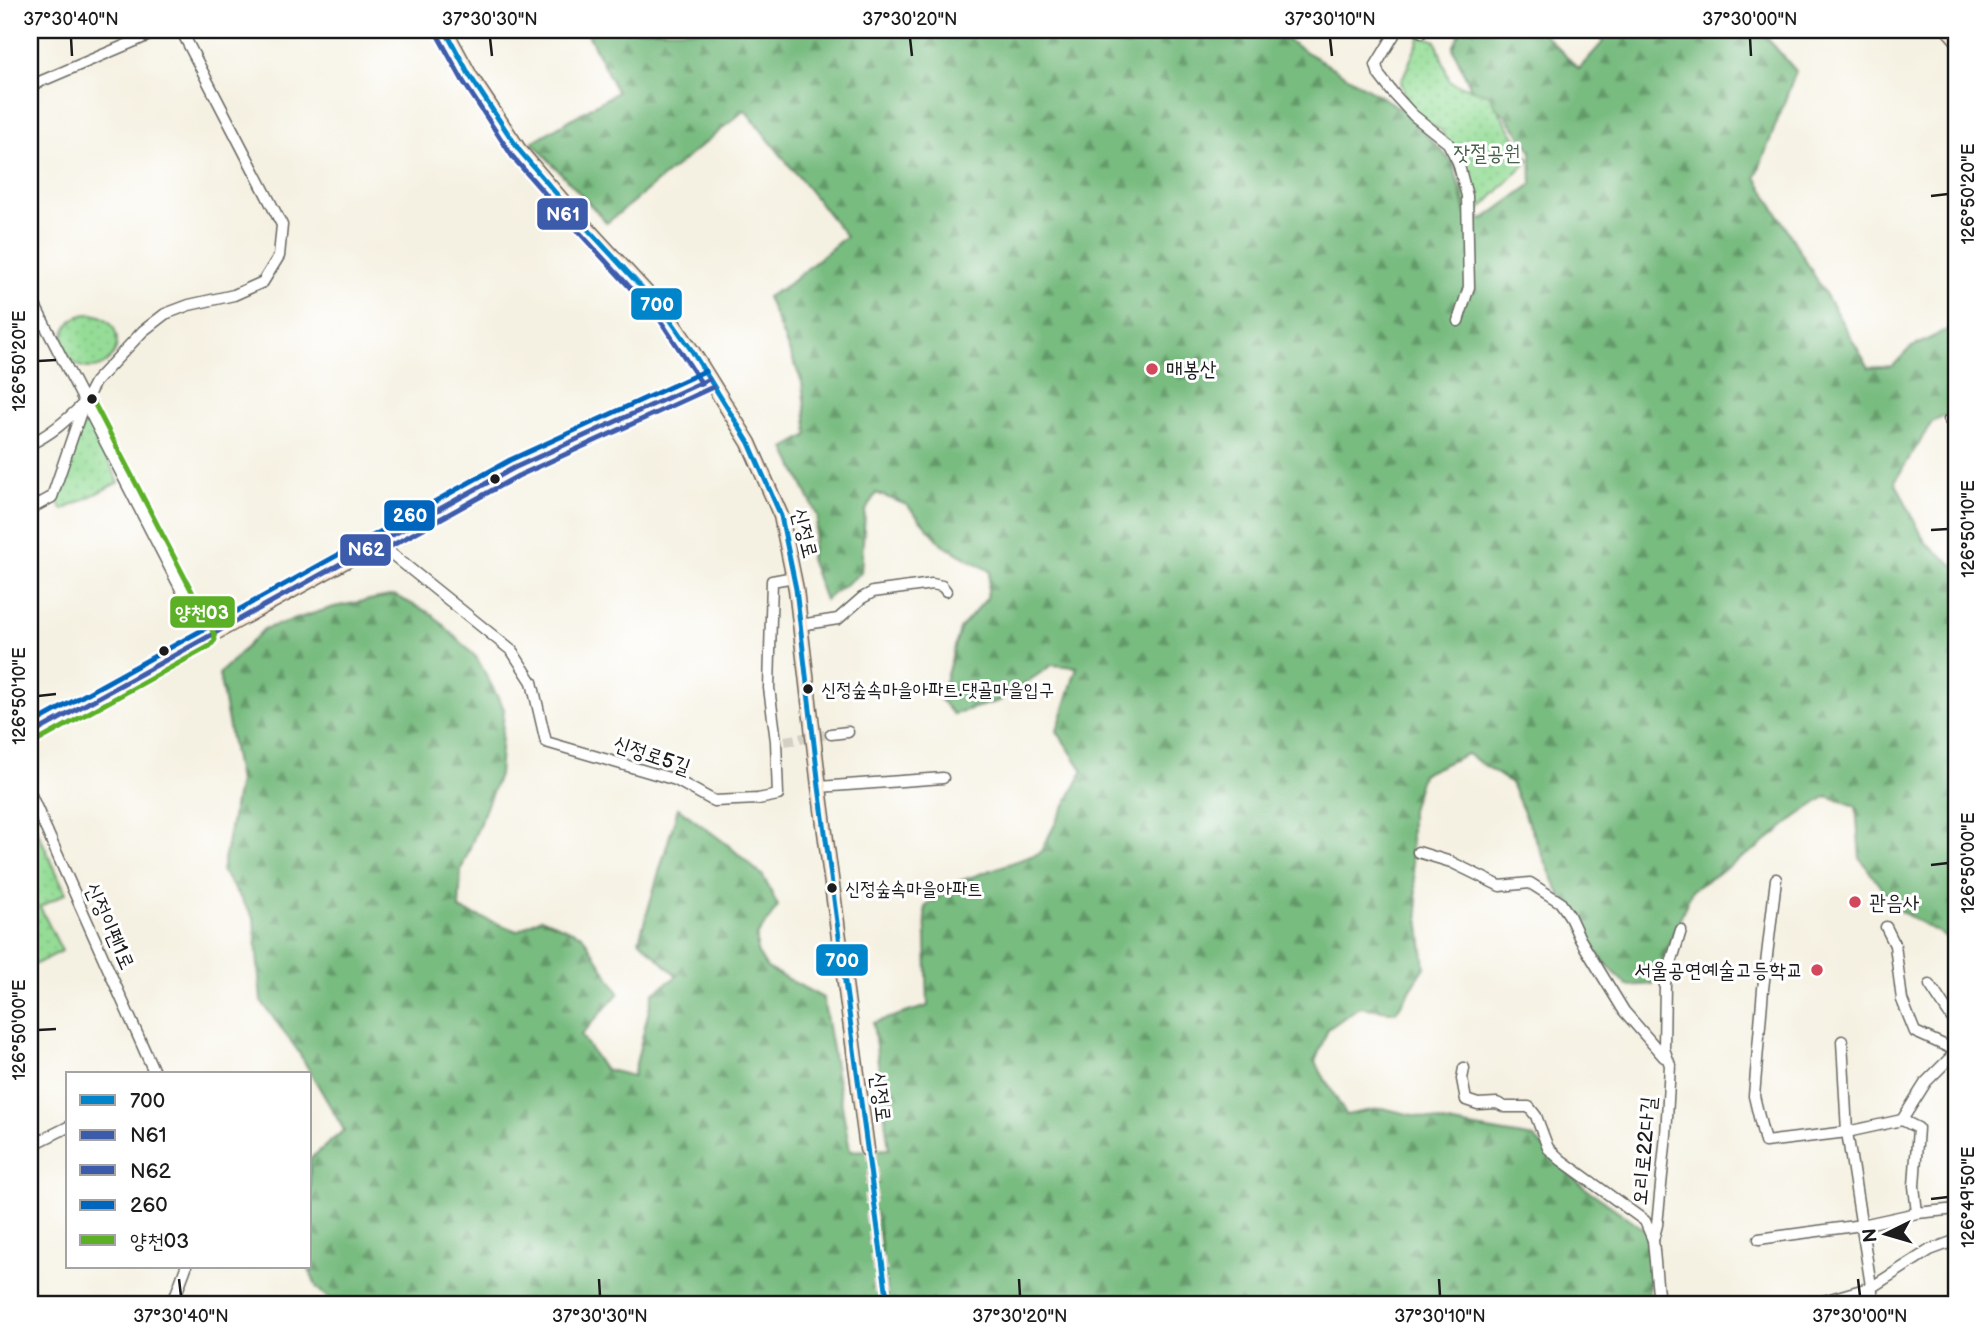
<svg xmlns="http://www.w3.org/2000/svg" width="1987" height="1335" viewBox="0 0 1987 1335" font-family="'Balsamiq Sans','Poor Story',sans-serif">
  <defs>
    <pattern id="forest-firs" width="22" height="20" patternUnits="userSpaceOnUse" patternTransform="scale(1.75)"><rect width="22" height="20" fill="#78bc80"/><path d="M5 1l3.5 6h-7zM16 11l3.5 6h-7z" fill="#629868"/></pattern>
    <pattern id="park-dots" width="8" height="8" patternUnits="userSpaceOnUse" patternTransform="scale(1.75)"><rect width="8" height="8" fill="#95dd97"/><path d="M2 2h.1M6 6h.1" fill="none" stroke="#80bd82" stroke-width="1.8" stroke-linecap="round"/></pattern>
  </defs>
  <rect width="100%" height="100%" fill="#fff"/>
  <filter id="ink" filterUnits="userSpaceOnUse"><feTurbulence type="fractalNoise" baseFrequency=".0143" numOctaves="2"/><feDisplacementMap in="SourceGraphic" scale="14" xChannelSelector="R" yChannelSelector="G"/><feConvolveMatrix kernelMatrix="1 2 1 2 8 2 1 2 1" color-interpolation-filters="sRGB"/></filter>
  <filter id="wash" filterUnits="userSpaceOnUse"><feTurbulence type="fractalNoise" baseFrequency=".00686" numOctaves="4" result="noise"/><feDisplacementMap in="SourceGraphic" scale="28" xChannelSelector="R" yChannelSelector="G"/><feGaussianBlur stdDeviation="1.57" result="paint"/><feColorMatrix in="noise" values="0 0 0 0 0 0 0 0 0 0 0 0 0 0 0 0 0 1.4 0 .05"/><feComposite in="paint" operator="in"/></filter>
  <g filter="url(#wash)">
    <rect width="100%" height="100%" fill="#f5f1e2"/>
    <path fill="url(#forest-firs)" stroke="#4a6c4e" stroke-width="2" d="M586,30H1270L1403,110L1453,163L1468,221L1484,219L1532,184L1531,150L1505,115L1471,89L1453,48L1461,30H1540L1579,69L1603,42L1599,33L1602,30H1760L1796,71L1756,177L1869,368L1893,366L1910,348L1957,325V410L1932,422L1895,481L1925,542L1957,568V943L1900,911L1879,885L1860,858L1856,806L1827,796L1796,817L1759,847L1692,890L1653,984L1627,986L1595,952L1557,888L1511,783L1467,754L1422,774L1411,810V851L1425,967L1396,1012L1359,1007L1328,1029L1315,1062L1346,1115L1382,1108L1447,1123L1534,1138L1581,1185L1649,1233V1305H888L878,1219L886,1305H335L317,1288L308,1267H310V1159L344,1130L298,1051L261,1001L254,918L222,871L239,781L219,674L264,629L334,607L394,595L432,614L477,658L504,709L499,775L461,870L459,909L517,931L541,918L582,935L619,993L581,1035L604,1069L633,1076L653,993L677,976L639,940L678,808L728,845L763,876L778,906L757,936V952L767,968L823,998L850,1151L889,1149L873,1023L928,1006L925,907L960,881L1040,853L1083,771L1057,731L1077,667L1052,665L999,701L953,714L940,699L960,629L987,598L990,571L944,546L907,505L876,493L865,512L861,573L825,600L810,559L818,517L785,448L808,435L802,382L767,297L789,284L846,236L745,110L607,223L532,142L617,92Z"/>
    <g fill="url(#park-dots)" stroke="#587c5a" stroke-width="2">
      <path d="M1421,35L1436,41L1450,82L1489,95L1529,160L1468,222L1460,173L1442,131L1411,112L1401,82Z"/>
      <circle cx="90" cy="341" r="27"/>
      <path d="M86,416L119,482L63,510L56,499Z"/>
      <path d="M30,815L66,893L40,907L62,951L30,967Z"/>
    </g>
  </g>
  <g filter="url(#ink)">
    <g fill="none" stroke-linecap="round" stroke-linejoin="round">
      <path stroke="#d4d1c4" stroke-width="10" stroke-dasharray="10 5" stroke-linecap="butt" d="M785,741L831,734"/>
      <path stroke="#d4d1c4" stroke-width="14" stroke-dasharray="14 7" stroke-linecap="butt" d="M867,1149L888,1305"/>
      <g stroke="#686761" stroke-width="13">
        <g id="street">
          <path d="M1397,30L1376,65L1379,75L1393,93L1413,115L1448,143L1458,162L1467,196L1469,287L1458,321"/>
          <path d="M1418,30L1422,32"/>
          <path d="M30,86L161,30"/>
          <path d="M30,296L206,638"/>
          <path d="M1949,420L1957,413"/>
          <path d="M30,444C51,434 66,421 82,405"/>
          <path d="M30,509L52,497L84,403L95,382L143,331L165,314L189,305L234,295L263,282L279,256L282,225L181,30"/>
          <path d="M378,543L512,651L532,682L546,742L676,780L714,801L758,799L778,795L776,741L769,688L772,581L794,577"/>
          <path d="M800,625L838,619L862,598L873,592L932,584L942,586L946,591"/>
          <path d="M831,734L848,732"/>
          <path d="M819,787L943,778"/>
          <path d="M30,793L155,1074"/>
          <path d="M1418,852L1451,862L1500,886L1530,883L1560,902L1569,915L1580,939L1624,1011L1664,1057"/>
          <path d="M1776,879L1763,989L1754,1096L1765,1142L1847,1132L1902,1120L1918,1128L1914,1186L1917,1213"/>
          <path d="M1886,927L1895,945L1902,1000L1915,1032L1957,1051"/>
          <path d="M1930,985L1957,1026"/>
          <path d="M1842,1041L1847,1132L1874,1305"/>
          <path d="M1464,1068L1462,1079L1466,1100L1478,1104L1497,1103L1505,1107H1529L1536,1116L1548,1148L1561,1160L1645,1221L1653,1240"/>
          <path d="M1902,1120L1926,1082L1957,1051"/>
          <path d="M30,1146L68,1127"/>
          <path d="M1759,1239L1862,1225L1917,1213L1957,1209"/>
          <path d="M172,1305L186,1267"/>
          <path d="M1659,1305L1653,1240L1657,1225L1666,1135L1670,1065L1664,1049L1665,983L1681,930"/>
          <path d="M1810,1305L1872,1287L1930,1250L1957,1240"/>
        </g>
      </g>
      <g stroke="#686761" stroke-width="17">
        <g id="secondary">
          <path d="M445,30L470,76L519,150L572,212L667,315L692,351L749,443L781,516L796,589L819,787L867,1149"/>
          <path d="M1949,30L1957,39"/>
          <path d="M30,735L514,468L709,379"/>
        </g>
      </g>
      <use href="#street" stroke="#fff" stroke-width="10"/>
      <use href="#secondary" stroke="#fce5cf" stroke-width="14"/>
      <g stroke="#fff" stroke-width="10">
        <path id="bus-1" d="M445,30L470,76L519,150L572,212L667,315L692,351L749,443L781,516L796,589L819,787L888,1305"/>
      </g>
      <g stroke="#fff" stroke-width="10">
        <g id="bus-2">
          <path d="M437,34L463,81L512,156L566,218L660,320L702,384"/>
          <path d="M382,551L518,476L713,387"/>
        </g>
      </g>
      <g stroke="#fff" stroke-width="10">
        <path id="bus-3" d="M30,735L514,468L709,379"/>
      </g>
      <g stroke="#fff" stroke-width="10">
        <path id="bus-4" d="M30,725L510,460L705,371"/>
      </g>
      <g stroke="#fff" stroke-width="10">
        <path id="bus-5" d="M34,743L210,646L215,640L214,634L92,399"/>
      </g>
      <use href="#bus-1" stroke="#0085ca" stroke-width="5"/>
      <use href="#bus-2" stroke="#3d5bab" stroke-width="5"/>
      <use href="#bus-3" stroke="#3d5bab" stroke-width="5"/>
      <use href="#bus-4" stroke="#0065bd" stroke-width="5"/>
      <use href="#bus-5" stroke="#5bb025" stroke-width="5"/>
    </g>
  </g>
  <path fill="none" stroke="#1c1c1c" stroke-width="2.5" d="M71,38L72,56M490,38L492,56M910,38L912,56M1330,38L1332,56M1750,38L1751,56M1931,196L1948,194M38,361L56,360M1931,530L1948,529M38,696L56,694M1931,865L1948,863M38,1030L56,1029M1931,1199L1948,1197M179,1279L181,1296M599,1279L600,1296M1019,1279L1020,1296M1439,1279L1440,1296M1858,1279L1860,1296"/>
  <g fill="#d1495b" stroke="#fff" stroke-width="2.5">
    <circle cx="1152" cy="369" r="7"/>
    <circle cx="1855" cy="902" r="7"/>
    <circle cx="1817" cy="970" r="7"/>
  </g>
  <g fill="#1c1c1c" stroke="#fff" stroke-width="2.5">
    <circle cx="92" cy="399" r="6"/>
    <circle cx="495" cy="479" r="6"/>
    <circle cx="164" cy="651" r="6"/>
    <circle cx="808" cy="689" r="6"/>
    <circle cx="832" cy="888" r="6"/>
  </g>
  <g text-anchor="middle" stroke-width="6" stroke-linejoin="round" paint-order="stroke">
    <g font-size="19" fill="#1c1c1c" stroke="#fff" text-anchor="start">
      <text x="821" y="696">신정숲속마을아파트.댓골마을입구</text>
      <text x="845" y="895">신정숲속마을아파트</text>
    </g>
    <g font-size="21" fill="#466047" stroke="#fff">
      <text x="1487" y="160">잣절공원</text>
    </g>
    <g font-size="21" fill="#1c1c1c" stroke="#fff" text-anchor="start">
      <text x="1166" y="376">매봉산</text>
      <text x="1869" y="909">관음사</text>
      <text x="1803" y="977" text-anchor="end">서울공연예술고등학교</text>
    </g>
    <g font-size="21" fill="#1c1c1c" stroke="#fff">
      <text transform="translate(805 533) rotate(76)" y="7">신정로</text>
      <text transform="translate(652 755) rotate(19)" y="7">신정로5길</text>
      <text transform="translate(110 926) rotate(66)" y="7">신정이펜1로</text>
      <text transform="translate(881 1097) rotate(83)" y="7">신정로</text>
      <text transform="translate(1644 1151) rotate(-85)" y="7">오리로22다길</text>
    </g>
  </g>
  <g stroke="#fff" stroke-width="2.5">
    <rect x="536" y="197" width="53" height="34" rx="7" fill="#3d5bab"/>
    <rect x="630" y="287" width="53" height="34" rx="7" fill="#0085ca"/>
    <rect x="383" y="499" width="53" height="33" rx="7" fill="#0065bd"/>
    <rect x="339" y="533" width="53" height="34" rx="7" fill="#3d5bab"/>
    <rect x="169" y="595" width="67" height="34" rx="7" fill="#5bb025"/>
    <rect x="815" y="943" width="54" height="34" rx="7" fill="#0085ca"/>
  </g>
  <g font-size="19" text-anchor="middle" font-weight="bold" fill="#fff">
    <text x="563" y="221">N61</text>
    <text x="657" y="311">700</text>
    <text x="410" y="522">260</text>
    <text x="366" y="556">N62</text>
    <text x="202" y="619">양천03</text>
    <text x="842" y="967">700</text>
  </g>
  <rect width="1987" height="1335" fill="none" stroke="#fff" stroke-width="77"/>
  <rect x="66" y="1072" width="245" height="196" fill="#ffffff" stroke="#a4a4a4" stroke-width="2"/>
  <rect x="80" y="1095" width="35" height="10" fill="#0085ca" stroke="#a4a4a4" stroke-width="2"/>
  <text x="130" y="1108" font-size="21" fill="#1c1c1c">700</text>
  <rect x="80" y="1130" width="35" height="10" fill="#3d5bab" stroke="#a4a4a4" stroke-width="2"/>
  <text x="130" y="1142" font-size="21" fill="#1c1c1c">N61</text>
  <rect x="80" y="1165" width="35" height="10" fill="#3d5bab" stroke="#a4a4a4" stroke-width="2"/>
  <text x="130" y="1178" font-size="21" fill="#1c1c1c">N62</text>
  <rect x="80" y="1200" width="35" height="10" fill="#0065bd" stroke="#a4a4a4" stroke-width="2"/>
  <text x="130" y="1212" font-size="21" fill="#1c1c1c">260</text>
  <rect x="80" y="1235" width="35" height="10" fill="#5bb025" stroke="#a4a4a4" stroke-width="2"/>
  <text x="130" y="1248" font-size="21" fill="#1c1c1c">양천03</text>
  <g transform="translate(1886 1234) rotate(265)" stroke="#ffffff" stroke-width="5" paint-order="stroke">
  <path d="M0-5L12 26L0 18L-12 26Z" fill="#1c1c1c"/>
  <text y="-10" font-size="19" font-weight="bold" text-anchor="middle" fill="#1c1c1c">N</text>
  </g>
  <rect x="38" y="38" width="1910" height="1258" fill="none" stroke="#1c1c1c" stroke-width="2.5"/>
  <g font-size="18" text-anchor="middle" fill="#1c1c1c">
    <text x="71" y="25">37°30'40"N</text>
    <text x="490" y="25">37°30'30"N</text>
    <text x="910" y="25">37°30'20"N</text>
    <text x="1330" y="25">37°30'10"N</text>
    <text x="1750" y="25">37°30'00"N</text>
    <text transform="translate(1968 194) rotate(-90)" y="6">126°50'20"E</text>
    <text transform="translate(19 361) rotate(-90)" y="6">126°50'20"E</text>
    <text transform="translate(1968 529) rotate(-90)" y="6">126°50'10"E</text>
    <text transform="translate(19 696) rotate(-90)" y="6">126°50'10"E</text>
    <text transform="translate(1968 863) rotate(-90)" y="6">126°50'00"E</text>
    <text transform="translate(19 1030) rotate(-90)" y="6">126°50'00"E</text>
    <text transform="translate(1968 1197) rotate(-90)" y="6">126°49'50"E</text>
    <text x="181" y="1322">37°30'40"N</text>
    <text x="600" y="1322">37°30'30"N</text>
    <text x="1020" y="1322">37°30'20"N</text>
    <text x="1440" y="1322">37°30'10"N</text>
    <text x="1860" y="1322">37°30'00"N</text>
  </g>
</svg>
